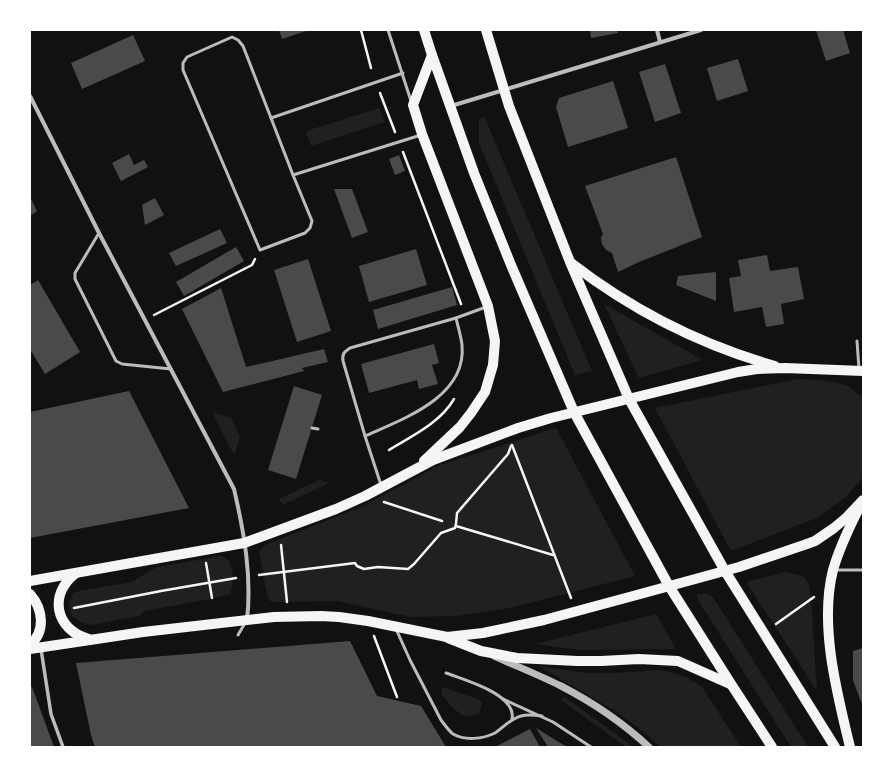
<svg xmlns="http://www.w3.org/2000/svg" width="893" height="777" viewBox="0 0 893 777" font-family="'Sofia Sans Condensed',sans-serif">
  <rect width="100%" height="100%" fill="#111"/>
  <g fill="#202020">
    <path d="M379,108L385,122L311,146L306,131Z"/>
    <path d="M484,116L592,371L575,375L479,143V120Z"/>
    <path d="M604,304L703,360L639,378Z"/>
    <path d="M797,379L821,380L847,385L863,398V477L846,497L817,518L731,551L655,408Z"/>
    <path d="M212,412L231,418L240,437L234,455Z"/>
    <path d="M556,428L635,576L510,608L457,616L410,617L337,601L276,602L270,601L267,595L259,552L265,545L361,507L440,465Z"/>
    <path d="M319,480L329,483L283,505L279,499Z"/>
    <path d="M220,556C235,558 235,582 230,594L215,598L145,611L139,616L90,625L79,621L72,616L69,604L73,593L79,591L132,582L157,567Z"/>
    <path d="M785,572L803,576L809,585L811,600L817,691L746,582Z"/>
    <path d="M705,593L713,597L808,747H791L698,600L697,595L700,594Z"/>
    <path d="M656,614L676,649L579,650L535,644Z"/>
    <path d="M538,666L587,673H617L660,670L667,671L686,677L702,687L741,747H660C626,713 580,691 538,666Z"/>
    <path d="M442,687L478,699L482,703L479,714L470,716L462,715L452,707L442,695Z"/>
    <path d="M564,697L626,741L633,747H626L562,701Z"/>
  </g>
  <g fill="#4a4a4a">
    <path d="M279,30H309L282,39Z"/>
    <path d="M590,30H617L618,33L591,38Z"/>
    <path d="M816,30H843L850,53L826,61Z"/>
    <path d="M133,35L145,61L82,89L71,63Z"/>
    <path d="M738,59L748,91L717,101L707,68Z"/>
    <path d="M665,64L681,113L655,122L639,72Z"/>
    <path d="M613,81L628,128L568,147L556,107L559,98Z"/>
    <path d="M129,154L134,165L144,160L148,167L121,181L112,163Z"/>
    <path d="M399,155L405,171L395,175L389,159Z"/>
    <path d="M676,157L702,237L639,262L618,272L612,253L606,250L602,244L601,238L603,234L585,186Z"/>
    <path d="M334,189H352L368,232L352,238Z"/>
    <path d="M30,197L37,211L30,216Z"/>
    <path d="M155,198L164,215L145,225L142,205Z"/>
    <path d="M220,229L227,243L176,266L169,253Z"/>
    <path d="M236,247L244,261L184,296L176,282Z"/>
    <path d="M416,249L427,285L369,302L359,266Z"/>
    <path d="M767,255L770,271L798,267L804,299L781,304L784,324L766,327L762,307L734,312L729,278L741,276L738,260Z"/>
    <path d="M308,259L331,331L297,342L274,270Z"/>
    <path d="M716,272V301L676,285L678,276Z"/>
    <path d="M38,280L80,352L45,374L30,349V285Z"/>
    <path d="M452,287L457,305L378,329L373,310Z"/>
    <path d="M221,288L246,367L324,349L328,362L302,368L304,371L223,392L182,309Z"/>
    <path d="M434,344L439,363L432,365L438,384L419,389L417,380L369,393L361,364Z"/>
    <path d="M294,386L322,395L296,479L268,470Z"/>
    <path d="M129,391L189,508L30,538V412Z"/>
    <path d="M350,641L377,696L421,706L446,747H95L91,735L76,663Z"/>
    <path d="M863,648V707L853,680V651Z"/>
    <path d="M30,686L32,687L54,747H30Z"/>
    <path d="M536,728L567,747H548Z"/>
    <path d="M530,729L540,747H495Z"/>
  </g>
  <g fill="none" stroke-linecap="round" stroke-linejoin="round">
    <g stroke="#f5f5f5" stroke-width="2.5">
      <path d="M361,30L371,68"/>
      <path d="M380,93L395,132"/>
      <path d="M403,152L461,304"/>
      <path d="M154,315L252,265L255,259"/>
      <path d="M512,445L571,598"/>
      <path d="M389,450C412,436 440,423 454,399"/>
      <path d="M384,502L442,521"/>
      <path d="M456,526L553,555"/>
      <path d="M281,545L287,602"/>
      <path d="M206,563L212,598"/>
      <path d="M259,575L355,563L357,566L364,569L378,567L408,569L414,564L441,533L455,528L456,524L457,513L508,454L511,446"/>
      <path d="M74,608L161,591L236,578"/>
      <path d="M776,624L814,597"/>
      <path d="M374,636L397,697"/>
    </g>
    <g stroke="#bcbcbc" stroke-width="3">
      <path d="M388,30L411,101"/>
      <path d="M403,73L271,118L243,46L238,40L232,37L187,57L183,63V70L260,250L305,233L310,228L312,221L293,175L421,135"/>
      <path d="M271,118L293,175"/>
      <path d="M99,233L75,273V279L116,361L122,364L171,369"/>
      <path d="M857,341L859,369"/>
      <path d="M312,428L318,429"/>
      <path d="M365,436C403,419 467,397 462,345C461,336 458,327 456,318"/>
      <path d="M381,485L365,436L343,361C342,354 344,352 350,348L456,318L486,307"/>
      <path d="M835,570H863"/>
      <path d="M396,629L410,660L441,720C445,725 448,730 453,734C465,741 483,739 495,733C504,727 510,719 521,716C528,714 535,715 542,716"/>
      <path d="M238,635L245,623"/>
      <path d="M446,673C464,680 517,694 512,719"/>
      <path d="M503,699L553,722L591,747"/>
    </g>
    <path stroke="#bcbcbc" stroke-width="3.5" d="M41,649L51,714L63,747"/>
    <g stroke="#bcbcbc" stroke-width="4">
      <path d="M657,30L660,42"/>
      <path d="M30,96L99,233L234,489C244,532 252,576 247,620"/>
      <path d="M451,106L701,30"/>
    </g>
    <path stroke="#bcbcbc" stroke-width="7" d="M494,656C516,666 539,675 561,686C592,702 623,723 649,747"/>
    <g stroke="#f5f5f5" stroke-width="10">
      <path d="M424,30L432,55L474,173L511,265L574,412L669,586L731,684L772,747"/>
      <path d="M486,30L509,106L570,262L629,399L725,571L835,747"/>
      <path d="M571,263C632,310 701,345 775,366"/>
      <path d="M424,461L460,427L471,413L485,392L493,365L495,341L488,306L422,134L413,105L432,55"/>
      <path d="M76,573C48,594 55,630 89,639"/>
      <path d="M30,581L244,543L336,509L365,496L433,460L518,428L551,418L738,372L757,369L785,368L863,371"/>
      <path d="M30,594C43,609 46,631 30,645"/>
      <path d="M448,638L481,651L517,658L577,661H601L639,659L678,661L730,684"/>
      <path d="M30,649L143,632L274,617L321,616L339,617L368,621L447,637L483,633L544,620L644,593L739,567L804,545L815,541L834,528L847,517L863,500"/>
      <path d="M850,747C837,693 819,625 833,570C839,549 848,530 858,510"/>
    </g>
  </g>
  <rect width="893" height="777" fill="none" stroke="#ffffff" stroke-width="62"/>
</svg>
